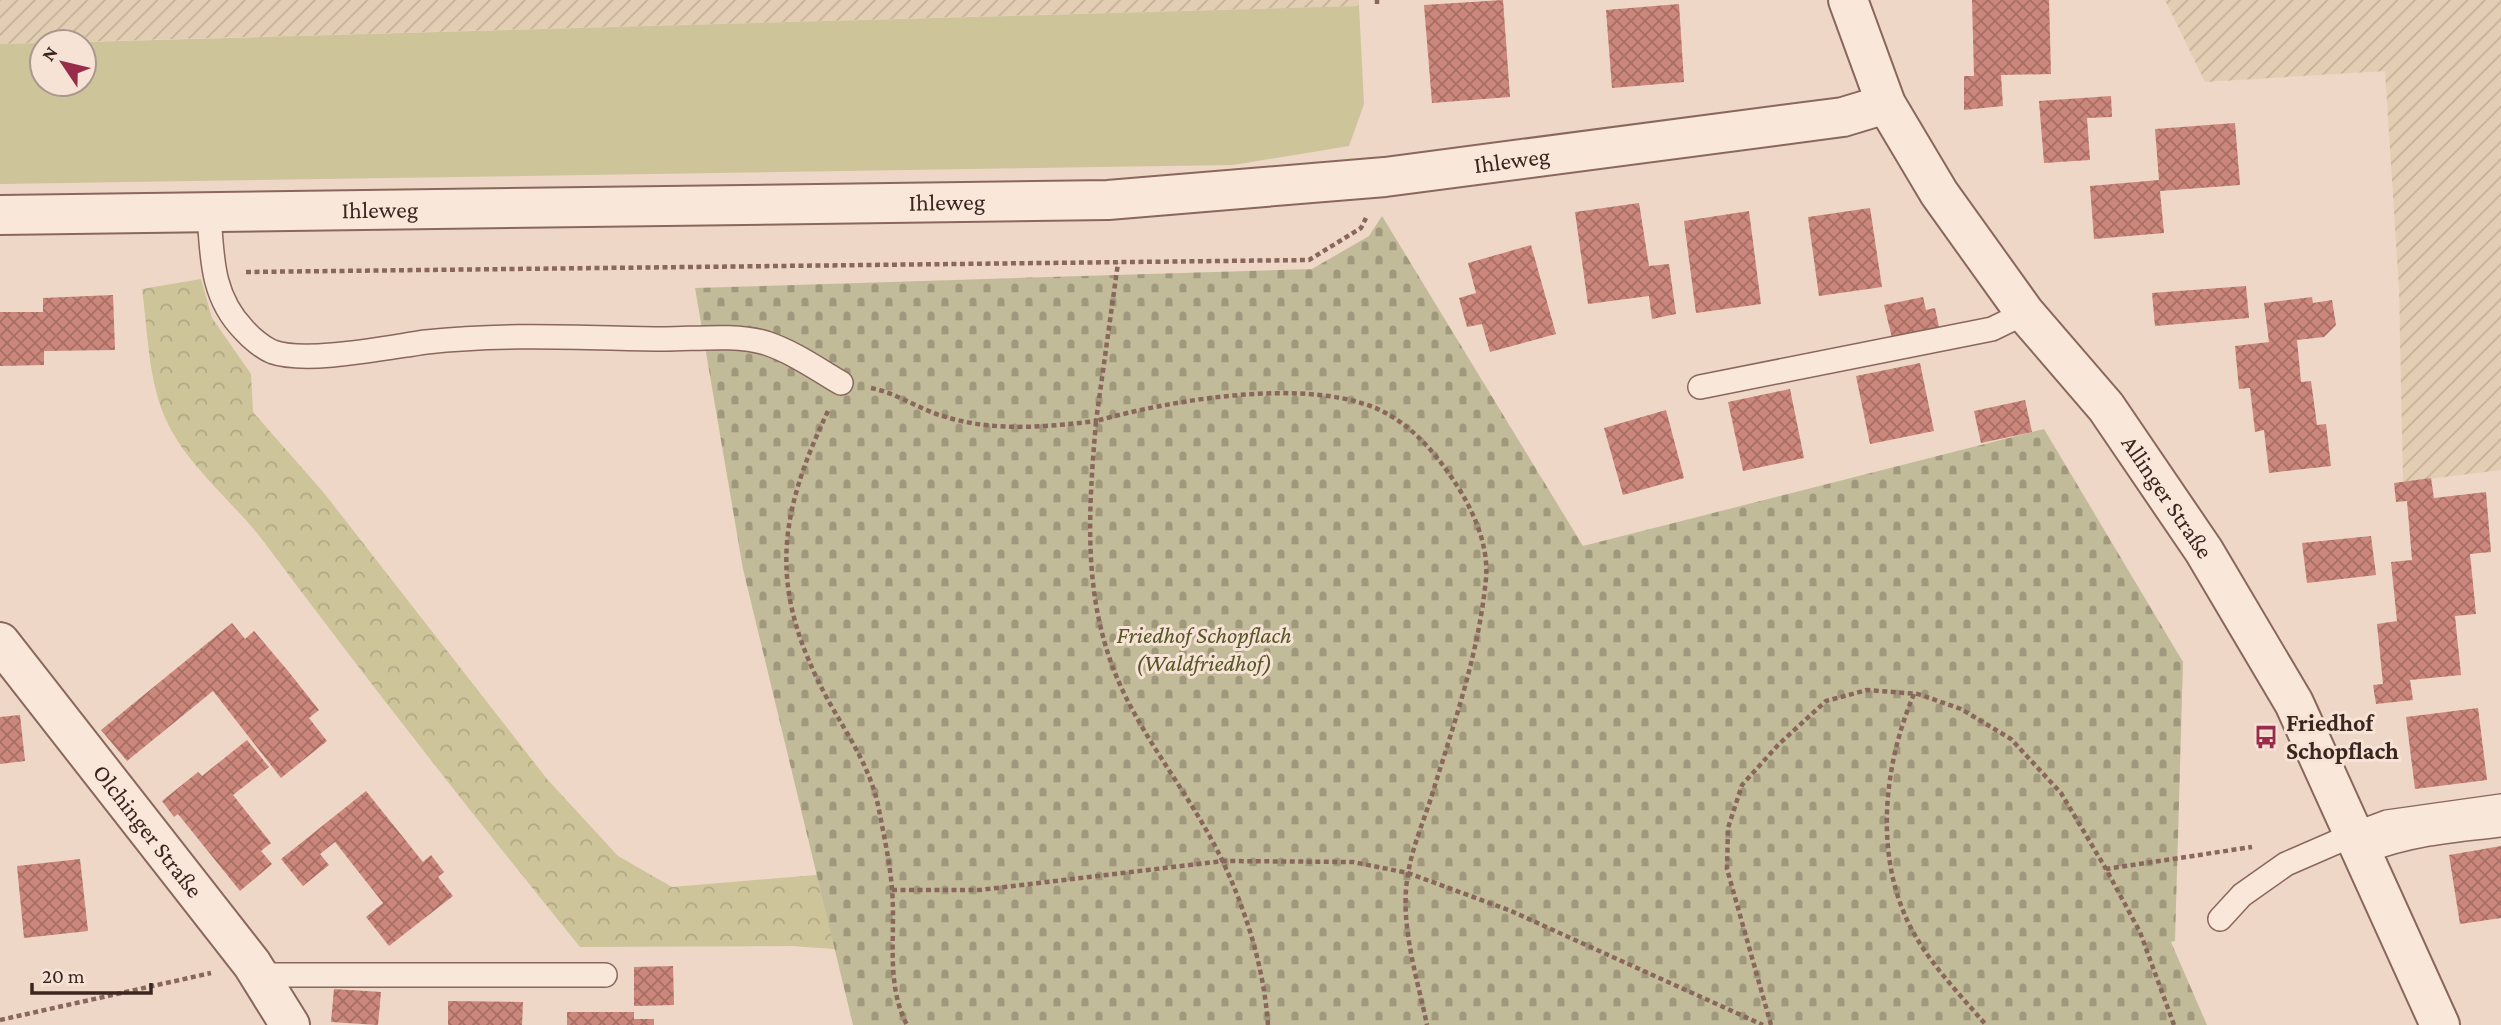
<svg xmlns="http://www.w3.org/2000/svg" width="2501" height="1025" viewBox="0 0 2501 1025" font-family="'Crimson Pro',serif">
  <defs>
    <pattern id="farmland-furrows" width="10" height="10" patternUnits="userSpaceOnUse" patternTransform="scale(1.75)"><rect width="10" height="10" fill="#e4ceb3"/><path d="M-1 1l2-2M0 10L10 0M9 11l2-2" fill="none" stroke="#c4b19a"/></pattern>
    <pattern id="forest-crowns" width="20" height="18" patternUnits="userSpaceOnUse" patternTransform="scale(1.75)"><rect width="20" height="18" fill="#cdc49a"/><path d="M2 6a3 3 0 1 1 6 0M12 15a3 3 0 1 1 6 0" fill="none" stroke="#b1a884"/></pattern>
    <pattern id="cemetery-stones" width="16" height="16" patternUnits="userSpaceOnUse" patternTransform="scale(1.75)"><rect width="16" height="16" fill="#c2bb99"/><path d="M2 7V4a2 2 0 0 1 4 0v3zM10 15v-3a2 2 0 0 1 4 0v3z" fill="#9f987c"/></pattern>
    <pattern id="building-cross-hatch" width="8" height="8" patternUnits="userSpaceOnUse" patternTransform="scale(1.75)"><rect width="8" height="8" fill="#cc877c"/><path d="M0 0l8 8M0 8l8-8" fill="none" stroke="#a76e65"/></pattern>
  </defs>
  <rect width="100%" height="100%" fill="#eed7c6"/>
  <g fill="url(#farmland-furrows)">
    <path d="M0,0H1359V6L0,44Z"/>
    <path d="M2165,0H2501V470L2403,482L2399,289L2385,71L2205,82Z"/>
  </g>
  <path fill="#cdc49a" d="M1359,6L1364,104L1349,146L1233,165L0,184V44L42,43V84H84V42Z"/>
  <path fill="url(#forest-crowns)" d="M201,279L212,318L251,374L253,412L324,493L547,779L618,856L672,887L852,872L848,950L792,946L580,947C472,814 367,680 264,542C234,502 191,470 168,424C148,384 148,332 142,289Z"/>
  <path fill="url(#cemetery-stones)" d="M1382,216L1583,546L2044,429L2183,662L2175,941L2171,942L2207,1025H853L743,569L695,288L1312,269L1369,236Z"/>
  <g fill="url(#building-cross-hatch)">
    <path d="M1503,0L1510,97L1432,103L1424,5Z"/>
    <path d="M1972,0H2049L2051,74L2001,75L2003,106L1964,110V76H1974Z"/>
    <path d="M1679,4L1684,82L1612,88L1606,10Z"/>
    <path d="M2111,96L2112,117L2087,118L2090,160L2044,163L2039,101Z"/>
    <path d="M2235,123L2240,185L2160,191L2164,233L2094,239L2090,186L2159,180L2155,129Z"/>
    <path d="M1639,203L1649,266L1669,264L1676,314L1652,319L1649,296L1588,304L1575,212Z"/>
    <path d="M1870,208L1882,287L1819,296L1808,217Z"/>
    <path d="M1749,211L1761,304L1696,313L1684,221Z"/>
    <path d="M1531,245L1556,334L1490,352L1482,324L1467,327L1459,298L1476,293L1468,263Z"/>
    <path d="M2246,286L2249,318L2155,326L2152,293Z"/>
    <path d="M113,295L115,350L44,351V365L0,366V312H43V298Z"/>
    <path d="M1923,297L1926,310L1935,308L1939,327L1892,338L1884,305Z"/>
    <path d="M2312,297L2313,303L2332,300L2336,325L2324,337L2297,340L2301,382L2311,381L2317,425L2326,424L2331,466L2269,473L2264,430L2255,432L2250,388L2239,389L2235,346L2269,342L2264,303Z"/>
    <path d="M1920,363L1934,431L1870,444L1856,376Z"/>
    <path d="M1790,389L1804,458L1743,471L1728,402Z"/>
    <path d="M2025,400L2032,432L1981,443L1974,411Z"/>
    <path d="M1666,410L1684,478L1623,495L1604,428Z"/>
    <path d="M2431,478L2434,498L2486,492L2491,552L2470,554L2476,614L2455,616L2461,675L2410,680L2413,700L2376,704L2373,685L2383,684L2377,624L2397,621L2391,562L2412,560L2407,501L2396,502L2394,483Z"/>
    <path d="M2371,536L2376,575L2307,583L2302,543Z"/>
    <path d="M232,623L245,639L254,631L288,671L319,710L309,718L327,741L281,778L213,691L127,761L101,730Z"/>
    <path d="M2478,708L2487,780L2415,789L2406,717Z"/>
    <path d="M20,715L25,761L0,764V717Z"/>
    <path d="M247,740L269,767L233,795L271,843L261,851L272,864L240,891L178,814L174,817L162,801L198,772L202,776Z"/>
    <path d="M366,791L423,862L431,855L444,872L438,877L453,896L389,946L366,917L383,903L335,842L320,854L329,865L303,886L281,859Z"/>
    <path d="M2501,846V918L2460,924L2449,855Z"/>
    <path d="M80,859L88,931L24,938L17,866Z"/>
    <path d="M673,966L674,1005L634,1006V967Z"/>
    <path d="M334,989L381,992L378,1025L331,1022Z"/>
    <path d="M448,1001L523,1002L522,1025H448Z"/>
    <path d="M567,1012H634V1019H654V1025H567Z"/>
  </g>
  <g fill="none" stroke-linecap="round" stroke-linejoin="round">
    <g stroke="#8a675c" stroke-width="26">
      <g id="service">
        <path d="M209,212C212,256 211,296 244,330C251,338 263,348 273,352C307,364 389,347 426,342C506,333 585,338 665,339C696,339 736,334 766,343C793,352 817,369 841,383"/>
        <path d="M1700,387L1992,329L2025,313"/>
        <path d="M2363,852C2408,834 2453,830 2501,825"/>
        <path d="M2220,919L2242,895L2286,864L2355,834L2387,822L2501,806"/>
        <path d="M258,975H605"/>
      </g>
    </g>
    <g stroke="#8a675c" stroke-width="42">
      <g id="minor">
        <path id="s1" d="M1848,0L1886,104L1939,193L2025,313L2106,407L2204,551L2294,703L2440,1025"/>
        <path id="s2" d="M0,215L1108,200L1385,177L1843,117L1886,104"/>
        <path id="s3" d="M0,642L252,964L290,1025"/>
      </g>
    </g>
    <g stroke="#8a675c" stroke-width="4.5" stroke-dasharray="5 3.5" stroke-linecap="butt">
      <path d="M1377,0V4"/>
      <path d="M246,272L1309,260L1361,228L1366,218"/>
      <path d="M871,388C897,393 920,410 946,417C996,432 1045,427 1096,421L1118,263"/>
      <path d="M828,411C776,520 769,591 828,700C848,736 871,768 879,810C884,836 890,863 892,889C896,935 885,983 907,1025"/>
      <path d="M1914,694C1882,769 1873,864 1916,937C1934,968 1962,997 1986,1025"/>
      <path d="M892,890H980L1223,861L1353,862L1408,873L1511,911L1763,1025"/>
      <path d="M0,1020L211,973"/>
      <path d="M1268,1025C1264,969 1247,913 1223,862C1192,796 1142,740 1115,673C1082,590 1089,507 1096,421C1171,400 1321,373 1391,416C1418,432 1439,458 1456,484C1473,510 1489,546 1486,578C1479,654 1453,726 1431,798C1423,823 1412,848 1408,874C1399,923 1417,977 1427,1025"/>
      <path d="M1771,1025L1727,869L1728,828L1742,785L1779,744L1826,701L1867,690L1918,694L1961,709L2011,739L2061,793L2106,869"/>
      <path d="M2174,1025L2140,932L2106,869L2252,847"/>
    </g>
    <use href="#service" stroke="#f9e7da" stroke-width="23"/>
    <use href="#minor" stroke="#f9e7da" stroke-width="38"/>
  </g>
  <defs>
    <g id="bus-bare" transform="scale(1.89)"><path d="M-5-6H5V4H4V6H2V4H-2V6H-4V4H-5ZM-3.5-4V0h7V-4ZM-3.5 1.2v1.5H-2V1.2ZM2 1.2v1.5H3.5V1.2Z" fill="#992c4b" stroke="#f6e3d6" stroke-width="2.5" paint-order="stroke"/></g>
  </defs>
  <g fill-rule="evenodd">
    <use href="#bus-bare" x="2266" y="737"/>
  </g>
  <g text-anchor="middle" stroke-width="6" stroke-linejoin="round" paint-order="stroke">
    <g font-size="24" fill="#3a251f" stroke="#f6e3d6">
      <text dy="8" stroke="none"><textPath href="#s2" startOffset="1514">Ihleweg</textPath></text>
      <text dy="8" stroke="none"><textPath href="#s2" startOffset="947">Ihleweg</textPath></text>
      <text dy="8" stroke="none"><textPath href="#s2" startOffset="380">Ihleweg</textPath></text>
      <text dy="8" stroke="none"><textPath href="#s1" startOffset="595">Allinger Straße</textPath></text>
      <text dy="8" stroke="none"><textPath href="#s3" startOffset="240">Olchinger Straße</textPath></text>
    </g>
    <g font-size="24" font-style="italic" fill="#565526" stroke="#f6e3d6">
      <text x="1204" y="643">Friedhof Schopflach<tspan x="1204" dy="28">(Waldfriedhof)</tspan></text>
    </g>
    <g font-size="24" font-weight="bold" fill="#3a251f" stroke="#f6e3d6" text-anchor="start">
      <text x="2286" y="731">Friedhof<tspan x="2286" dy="28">Schopflach</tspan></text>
    </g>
  </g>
  <g transform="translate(63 63) rotate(305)"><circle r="33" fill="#f6e3d6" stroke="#ab978d" stroke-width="2"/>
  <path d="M0-5L12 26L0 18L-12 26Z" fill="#992c4b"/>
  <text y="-10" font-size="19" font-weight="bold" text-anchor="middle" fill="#3a251f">N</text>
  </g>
  <path d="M32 983v10h119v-10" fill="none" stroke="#3a251f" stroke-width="3.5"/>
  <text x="42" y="983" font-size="21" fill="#3a251f" stroke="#f6e3d6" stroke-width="5" paint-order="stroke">20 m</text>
</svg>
